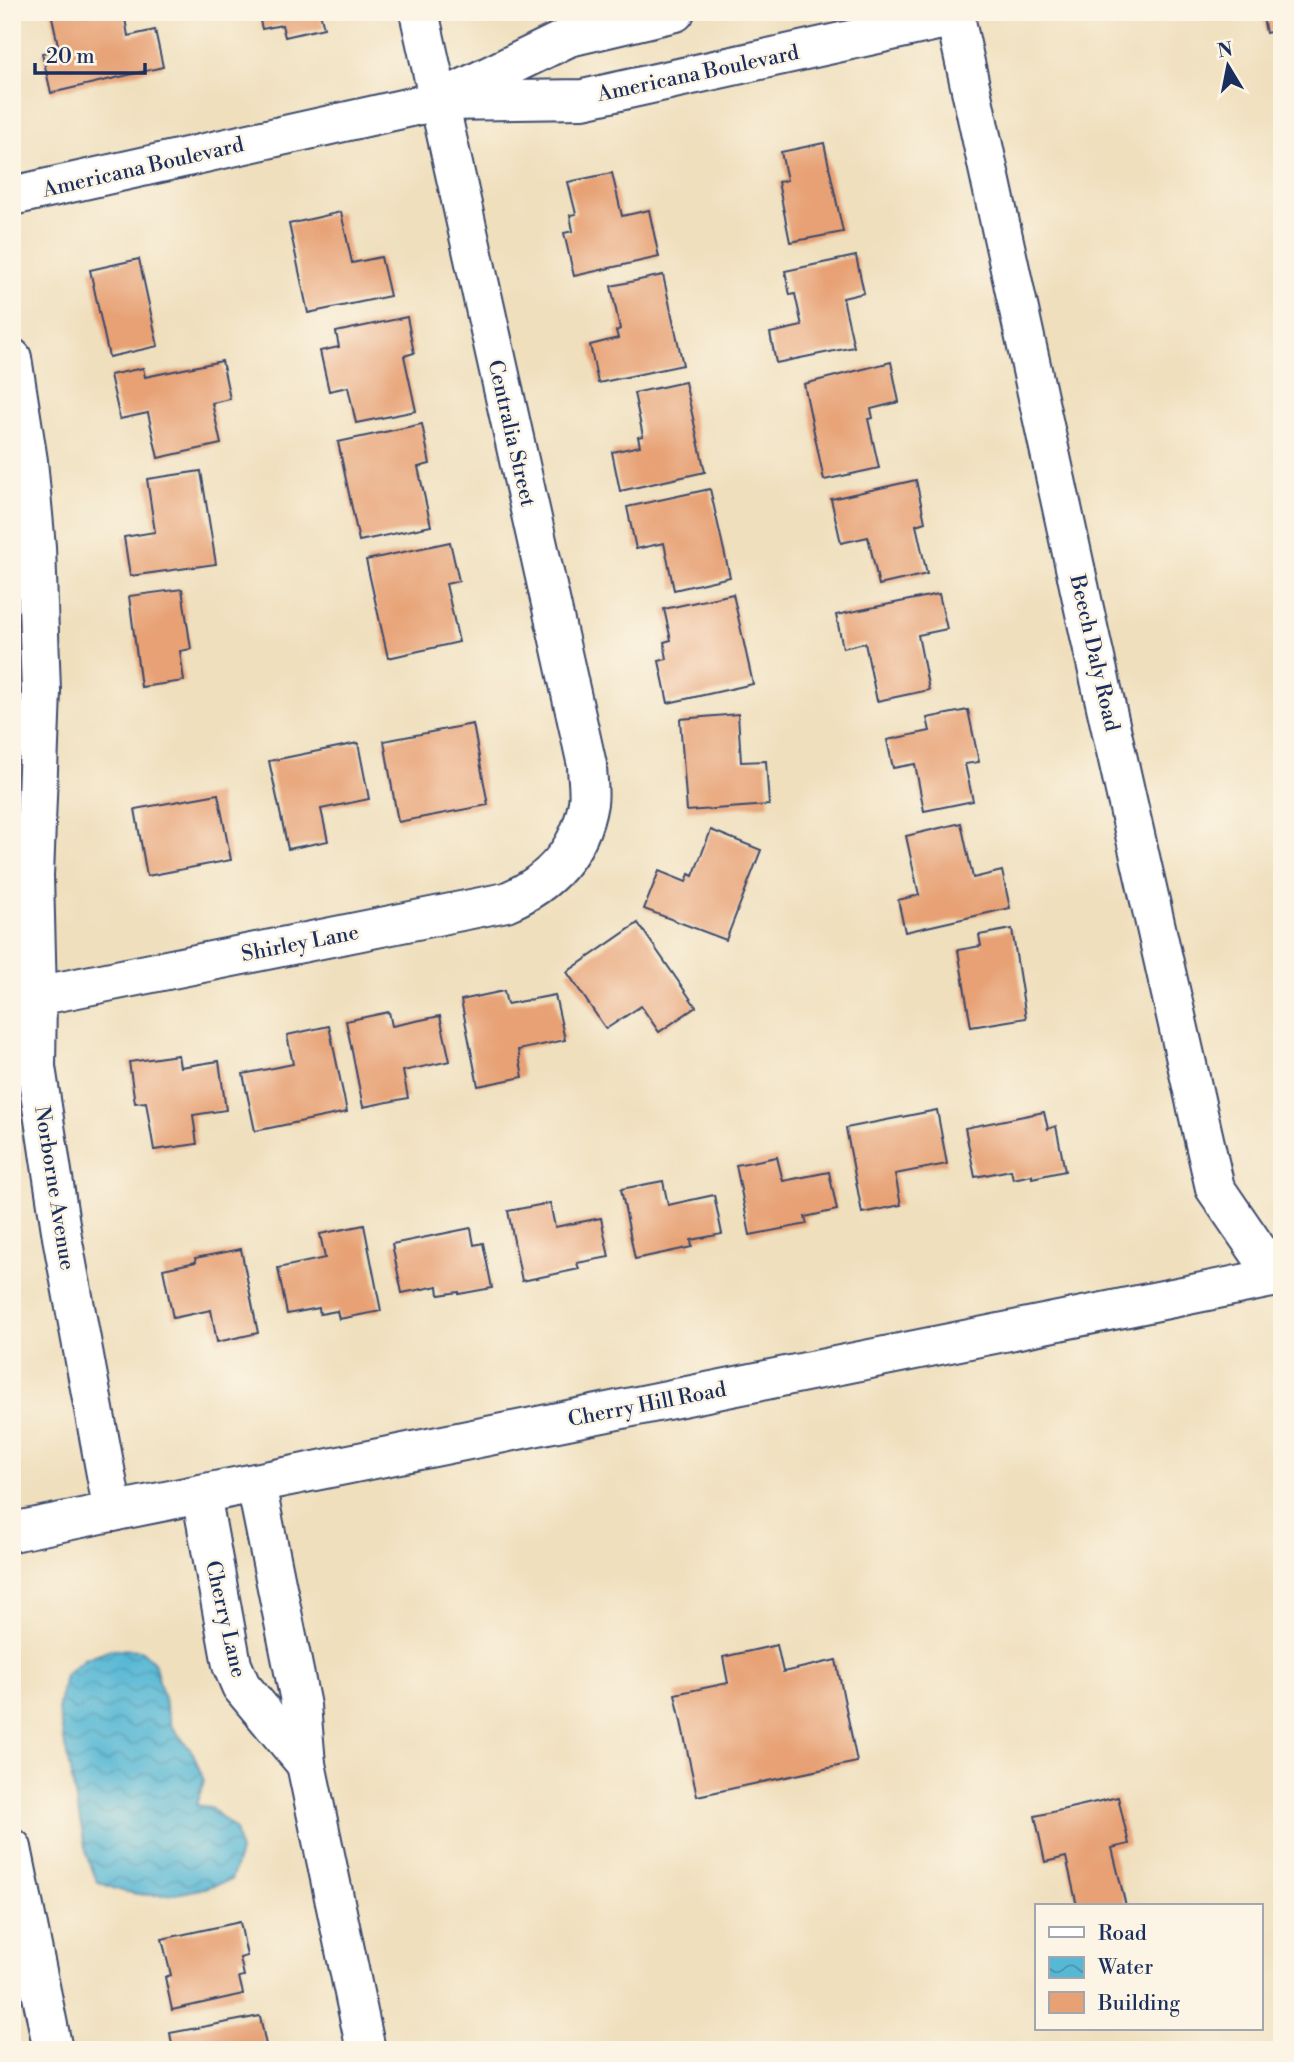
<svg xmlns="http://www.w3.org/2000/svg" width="1294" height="2062" viewBox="0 0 1294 2062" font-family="'Libre Bodoni',serif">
  <defs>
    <pattern id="water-waves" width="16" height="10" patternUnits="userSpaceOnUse" patternTransform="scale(1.75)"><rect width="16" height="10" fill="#57b8d5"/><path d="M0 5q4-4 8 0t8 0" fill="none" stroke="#4796b0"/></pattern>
  </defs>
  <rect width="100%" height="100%" fill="#fcf5e5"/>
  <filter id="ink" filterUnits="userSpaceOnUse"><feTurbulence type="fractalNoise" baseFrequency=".0143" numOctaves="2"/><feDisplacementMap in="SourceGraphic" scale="14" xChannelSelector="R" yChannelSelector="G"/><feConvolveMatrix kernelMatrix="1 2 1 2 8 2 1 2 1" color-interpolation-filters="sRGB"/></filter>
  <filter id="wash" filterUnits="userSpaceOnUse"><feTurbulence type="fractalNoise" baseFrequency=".00686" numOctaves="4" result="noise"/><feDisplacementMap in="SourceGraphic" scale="28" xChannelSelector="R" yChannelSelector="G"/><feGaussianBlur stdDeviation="1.57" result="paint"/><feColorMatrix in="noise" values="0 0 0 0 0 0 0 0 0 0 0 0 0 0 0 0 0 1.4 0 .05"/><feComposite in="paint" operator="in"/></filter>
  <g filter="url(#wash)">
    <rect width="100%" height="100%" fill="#efdfbd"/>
    <path fill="url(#water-waves)" stroke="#39749a" stroke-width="2" d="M111,1649L141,1650L154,1662L171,1725L193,1753L204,1781L196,1805L210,1807L235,1829L240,1852L231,1880C186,1895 141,1904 97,1881L87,1856L58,1710L65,1675L84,1659Z"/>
    <g id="blocks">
      <g fill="#e7a175">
        <path d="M51,12H124L128,36L155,30L163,67L51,93L42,53L59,50Z"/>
        <path d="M258,12H320L324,28L285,37L282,25L262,29Z"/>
        <path d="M1262,12H1282V29L1266,33Z"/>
        <path d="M824,143L843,232L790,242L778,182L787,180L781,152Z"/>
        <path d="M612,173L622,216L649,210L659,257L574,276L564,233L573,231L570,215L576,214L568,182Z"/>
        <path d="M341,212L352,263L381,257L390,296L308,313L289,224Z"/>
        <path d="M856,256L864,293L843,298L854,347L776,363L770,333L802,326L795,294L790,295L785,271Z"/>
        <path d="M139,259L158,346L109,357L90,270Z"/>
        <path d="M663,275L683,365L598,383L590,345L618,338L616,331L620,329L611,286Z"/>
        <path d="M407,317L414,353L404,356L416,411L356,423L348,387L329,391L320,351L339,347L336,332Z"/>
        <path d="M222,361L230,399L212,403L221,444L158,458L148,413L120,419L110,375L143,368L145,377Z"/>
        <path d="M891,362L899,402L871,409L873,418L868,419L879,468L824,480L804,384Z"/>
        <path d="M685,382L705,472L620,491L612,452L640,446L638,437L643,436L634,393Z"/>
        <path d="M422,424L430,464L418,467L431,526L359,541L338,442Z"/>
        <path d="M201,471L216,564L130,576L124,537L155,532L147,479Z"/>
        <path d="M916,480L925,522L916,525L927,574L879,585L868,537L841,543L831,499Z"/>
        <path d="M710,489L730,577L674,590L664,543L636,549L627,507Z"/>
        <path d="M450,542L459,581L446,584L459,642L388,658L366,560Z"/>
        <path d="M182,589L191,649L180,651L184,681L141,687L129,596Z"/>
        <path d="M733,594L753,684L668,703L659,661L667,659L664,642L671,640L664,609Z"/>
        <path d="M939,594L947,629L918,635L929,690L877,701L865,643L843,648L836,615Z"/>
        <path d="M968,710L979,762L965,764L973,801L924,811L915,764L893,768L887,740L930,731L927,718Z"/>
        <path d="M738,714L741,762L766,761L769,805L687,811L680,719Z"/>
        <path d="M473,724L488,805L398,822L384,741Z"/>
        <path d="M358,743L369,799L321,809L328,841L288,849L269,761Z"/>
        <path d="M218,794L231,860L147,876L135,809Z"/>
        <path d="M961,823L973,878L1002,871L1010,908L905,932L898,900L919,895L906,836Z"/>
        <path d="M711,830L761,850L726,940L644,909L659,871L686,882L689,874L693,876Z"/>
        <path d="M638,923L696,1007L659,1032L641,1006L606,1029L567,972Z"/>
        <path d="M1012,929L1026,1018L971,1027L958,950L981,946L979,935Z"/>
        <path d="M504,991L507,1004L555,995L565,1040L518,1050L523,1077L478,1086L461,1000Z"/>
        <path d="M389,1012L392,1026L440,1016L450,1061L403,1071L408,1098L363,1107L346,1021Z"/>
        <path d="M329,1026L347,1112L255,1131L243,1074L293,1064L287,1035Z"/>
        <path d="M178,1055L180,1067L219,1061L226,1110L193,1115L197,1144L154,1150L146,1102L135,1103L129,1062Z"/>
        <path d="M937,1110L947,1164L895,1174L901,1205L862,1213L846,1128Z"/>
        <path d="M1044,1112L1048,1129L1056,1126L1065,1171L1032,1178V1175L1013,1179L1011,1170L975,1177L965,1128Z"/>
        <path d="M777,1157L783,1181L829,1172L837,1210L805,1217L807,1224L750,1235L736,1165Z"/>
        <path d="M663,1181L668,1205L714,1195L722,1234L691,1240L692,1247L635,1259L621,1189Z"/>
        <path d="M550,1203L555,1227L601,1218L609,1257L577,1263L579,1269L522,1281L508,1211Z"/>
        <path d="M364,1225L381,1311L339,1319L337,1311L320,1314L319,1308L287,1314L278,1268L325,1258L320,1234Z"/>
        <path d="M471,1228L474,1245L483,1243L492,1288L459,1294V1292L439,1295L438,1286L402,1293L392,1244Z"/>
        <path d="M241,1249L258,1333L217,1342L211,1310L173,1318L163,1269L196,1262L195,1258Z"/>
        <path d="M777,1645L783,1672L836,1660L857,1762L697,1796L675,1694L728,1683L723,1657Z"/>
        <path d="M1118,1797L1129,1844L1112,1848L1126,1906H1077L1066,1857L1045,1862L1035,1816Z"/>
        <path d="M240,1922L247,1956L240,1958L244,1976L239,1977L243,1994L172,2010L165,1977L171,1975L162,1939Z"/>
        <path d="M260,2016L267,2050H173L170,2033Z"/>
      </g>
    </g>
  </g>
  <g filter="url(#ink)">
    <use href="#blocks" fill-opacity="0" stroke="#3b496c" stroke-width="2"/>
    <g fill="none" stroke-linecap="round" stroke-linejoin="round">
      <g stroke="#3b496c" stroke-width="42">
        <g id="minor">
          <path d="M448,96L569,37L675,12"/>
          <path d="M12,196L438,101L583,99L955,17"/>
          <path d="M12,358L28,461L36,547L41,691L34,876L37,996L36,1067L62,1237L113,1512"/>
          <path d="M12,1001L506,902C549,884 580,851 588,803C590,791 587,777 587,765L419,12"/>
          <path d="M256,1484L301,1706L306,1764L366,2050"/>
          <path d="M201,1494L232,1665L241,1686L306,1764"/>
          <path d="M12,1848L53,2050"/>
        </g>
      </g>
      <g stroke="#3b496c" stroke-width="42">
        <g id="major">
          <path d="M954,12L1090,636L1215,1188L1276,1277"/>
          <path d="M12,1532L1282,1276"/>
        </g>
      </g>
      <use href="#minor" stroke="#fff" stroke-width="38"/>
      <use href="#major" stroke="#fff" stroke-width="38"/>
    </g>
  </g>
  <g text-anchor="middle" stroke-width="5" stroke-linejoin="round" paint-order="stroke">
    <g font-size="21" fill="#1b2f5e" stroke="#fcf5e5">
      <text transform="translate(698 73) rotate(-12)" y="7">Americana Boulevard</text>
      <text transform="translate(143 167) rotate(-13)" y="7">Americana Boulevard</text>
      <text transform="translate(512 433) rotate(77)" y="7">Centralia Street</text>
      <text transform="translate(1095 653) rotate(77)" y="7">Beech Daly Road</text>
      <text transform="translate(300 943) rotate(-11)" y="7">Shirley Lane</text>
      <text transform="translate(55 1188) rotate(81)" y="7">Norborne Avenue</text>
      <text transform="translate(647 1404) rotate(-11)" y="7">Cherry Hill Road</text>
      <text transform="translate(226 1619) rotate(77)" y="7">Cherry Lane</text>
    </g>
  </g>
  <rect width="1294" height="2062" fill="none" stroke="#fcf5e5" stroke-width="42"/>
  <rect x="1035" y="1904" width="228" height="126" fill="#fcf5e5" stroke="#a2a6af" stroke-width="2"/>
  <rect x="1049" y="1927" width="35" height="10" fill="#ffffff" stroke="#a2a6af" stroke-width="2"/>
  <text x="1098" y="1940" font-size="21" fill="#1b2f5e">Road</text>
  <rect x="1049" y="1957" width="35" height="21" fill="url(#water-waves)" stroke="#a2a6af" stroke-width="2"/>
  <text x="1098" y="1974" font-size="21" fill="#1b2f5e">Water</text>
  <rect x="1049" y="1992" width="35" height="21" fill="#e7a175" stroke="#a2a6af" stroke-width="2"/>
  <text x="1098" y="2010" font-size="21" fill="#1b2f5e">Building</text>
  <g transform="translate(1228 66) rotate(350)" stroke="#fcf5e5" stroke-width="5" paint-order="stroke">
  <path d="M0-5L12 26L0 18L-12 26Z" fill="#1b2f5e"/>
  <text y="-10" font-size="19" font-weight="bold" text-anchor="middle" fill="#1b2f5e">N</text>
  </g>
  <path d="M35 63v10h110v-10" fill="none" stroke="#1b2f5e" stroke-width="3.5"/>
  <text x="46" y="63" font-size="21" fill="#1b2f5e" stroke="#fcf5e5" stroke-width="5" paint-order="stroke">20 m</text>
</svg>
